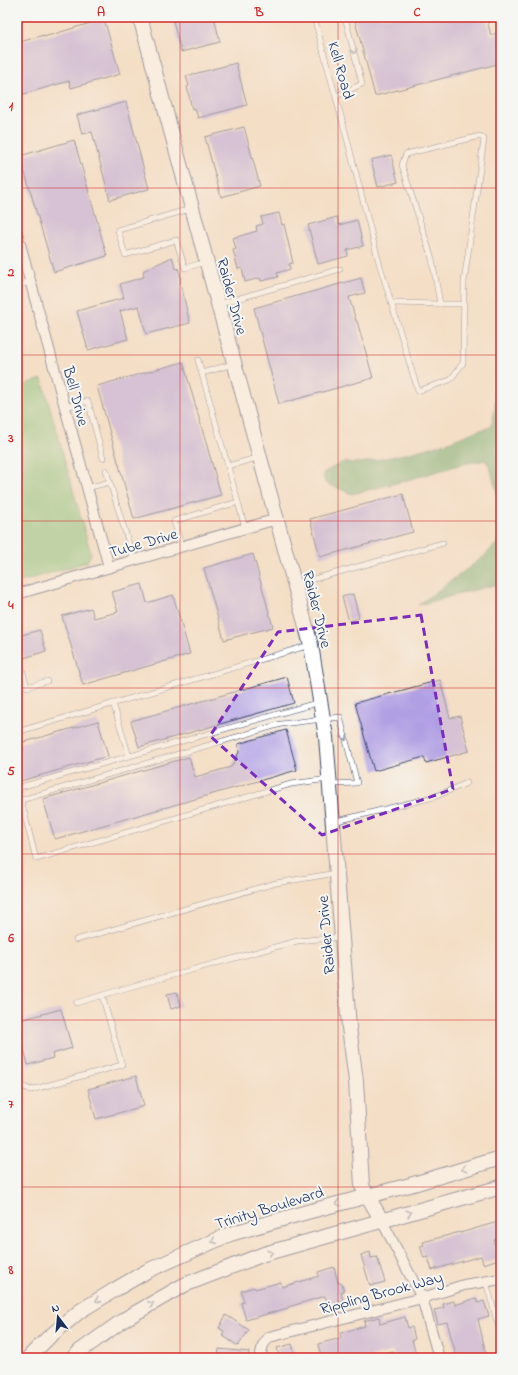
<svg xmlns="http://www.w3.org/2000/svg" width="518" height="1375" viewBox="0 0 518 1375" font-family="'Indie Flower',sans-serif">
  <rect width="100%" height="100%" fill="#f6f6f2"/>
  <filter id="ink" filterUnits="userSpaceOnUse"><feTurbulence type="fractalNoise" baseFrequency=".025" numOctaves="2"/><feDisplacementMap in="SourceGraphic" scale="8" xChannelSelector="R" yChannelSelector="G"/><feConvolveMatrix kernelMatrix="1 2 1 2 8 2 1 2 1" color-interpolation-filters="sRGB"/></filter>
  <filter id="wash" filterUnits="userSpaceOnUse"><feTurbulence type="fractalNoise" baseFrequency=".012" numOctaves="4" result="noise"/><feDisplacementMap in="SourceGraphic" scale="16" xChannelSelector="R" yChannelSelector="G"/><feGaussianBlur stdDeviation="0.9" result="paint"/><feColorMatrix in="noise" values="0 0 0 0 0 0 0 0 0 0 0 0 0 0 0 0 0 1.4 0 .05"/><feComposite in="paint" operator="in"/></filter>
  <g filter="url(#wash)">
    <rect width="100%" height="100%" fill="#f4dfc6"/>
    <path fill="#83c67f" stroke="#4f7a6e" d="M42,379L91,554L87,562L17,583V387Z"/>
    <g fill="#6aab6e" stroke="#426d66">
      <path d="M501,348V508L490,467L485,460L463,464L397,483L352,494L325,483L323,473L343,462L360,463L409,453L446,443L473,432L491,427L494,412Z"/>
      <path d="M501,538V583L418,605L482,558L499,541Z"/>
    </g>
    <g id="blocks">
      <g fill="#b19fe4">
        <path d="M172,17H214L220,42L181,52Z"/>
        <path d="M354,17H486L491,35L501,32V63L375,96Z"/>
        <path d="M104,19L120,74L71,88L69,81L17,96V43L44,35V37Z"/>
        <path d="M236,63L247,105L198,118L195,108L192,109L187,87L189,86L186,76Z"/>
        <path d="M126,102L149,189L110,200L92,132L82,134L77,115Z"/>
        <path d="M244,127L260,186L221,197L205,137Z"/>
        <path d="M74,140L107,256L54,272L20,156Z"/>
        <path d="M391,155L398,182L378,187L371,160Z"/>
        <path d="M279,213L282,225L284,224L293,263L289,264L290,269L277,273L278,277L261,281L260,278L245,282L242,268L238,269L233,250L236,249L233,238L257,231L256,226L263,224L261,217Z"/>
        <path d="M337,217L339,225L357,220L363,246L347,250L348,256L318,264L308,225Z"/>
        <path d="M172,257L176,269L178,268L181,278L180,279L181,282H180L190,323L146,334L139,306L120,311L128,339L88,350L77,311L124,298L120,284L144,277L143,271Z"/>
        <path d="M361,278L365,293L349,297L356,321H357L373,378L279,404L254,308Z"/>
        <path d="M183,362L221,495L134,519L97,386Z"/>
        <path d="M403,494L413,532L320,557L310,519Z"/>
        <path d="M253,554L273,627L224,640L204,568Z"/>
        <path d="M142,584L147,603L173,595L190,654L83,685L62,616L91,608L94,618L118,612L112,592Z"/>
        <path d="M353,594L359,618L349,621L342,597Z"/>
        <path d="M40,630L46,651L24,658L18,636Z"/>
        <path d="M287,677L294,703L139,747L131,721Z"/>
        <path d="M440,680L450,718L460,716L469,751L426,763L424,757L374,771L355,703Z"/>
        <path d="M98,721L108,756L17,782V744Z"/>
        <path d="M286,730L297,770L55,839L43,799L189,757L195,777L231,767L239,752L238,744Z"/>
        <path d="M177,992L181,1006L171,1009L167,994Z"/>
        <path d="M61,1009L72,1048L52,1054L53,1058L28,1065L17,1021Z"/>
        <path d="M136,1076L144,1106L96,1119L88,1089Z"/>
        <path d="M501,1221V1238L494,1240L499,1259L483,1264L481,1256L432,1270L428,1257L424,1258L420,1246L424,1245L423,1242L460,1232V1233Z"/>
        <path d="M370,1252L371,1258L377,1257L385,1282L370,1286L361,1255Z"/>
        <path d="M334,1267L338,1283H342L344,1291L341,1292L343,1300L328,1304L325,1296L288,1307V1308L246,1320L241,1303L244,1302L241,1291L254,1287L255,1289L281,1282L282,1287L319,1276L318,1272Z"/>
        <path d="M476,1298L478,1303L484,1301L489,1316L478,1319L487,1358H457L447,1322L438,1324L434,1310L444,1308L443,1304L454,1301L455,1305Z"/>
        <path d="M226,1315L249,1330L238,1346L222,1335L224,1331L219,1328Z"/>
        <path d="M379,1317L380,1324L405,1317L408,1328L412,1327L415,1339L412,1340L416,1354L411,1356V1358H395L393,1351L368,1358H322L318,1344L341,1338L340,1333L365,1326L364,1321Z"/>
        <path d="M292,1344L296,1358H280L277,1348Z"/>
        <path d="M219,1349L249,1352L248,1358H218Z"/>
      </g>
    </g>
  </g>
  <g filter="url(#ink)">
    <use href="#blocks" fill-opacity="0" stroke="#3c496e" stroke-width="1"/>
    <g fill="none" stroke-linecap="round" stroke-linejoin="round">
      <g stroke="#3c496e" stroke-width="6">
        <g id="lane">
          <path d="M314,17L345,131L378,259L418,391L450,380L463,363L464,282L484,139L480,136L406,154L402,165L432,259L440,304H464"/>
          <path d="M336,96L362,84L345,17"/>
          <path d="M190,209L118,230L125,255L176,240L185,268L205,262"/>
          <path d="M17,286L30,282"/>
          <path d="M391,303L440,304"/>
          <path d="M219,304L340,269"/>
          <path d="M198,360L238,502"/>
          <path d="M202,373L233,364"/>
          <path d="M65,407L88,401L103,458"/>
          <path d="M228,466L260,457"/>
          <path d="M106,470L134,560"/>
          <path d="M87,488L110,482"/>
          <path d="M181,546L174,521L238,502L245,528"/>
          <path d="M296,584L443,543"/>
          <path d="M17,651L27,687L47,681"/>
          <path d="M113,703L129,756"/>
          <path d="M17,732L310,645"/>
          <path d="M328,779L291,784L36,859L21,800L281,724L340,717L357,783L331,784"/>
          <path d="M17,788L320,702"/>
          <path d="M333,822L434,797L467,783"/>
          <path d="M76,940L276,883L337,873"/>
          <path d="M76,1003L133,986L297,941L340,937"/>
          <path d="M17,1068L22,1086L31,1090L122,1065L102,995"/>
          <path d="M486,1282L501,1335"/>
        </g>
      </g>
      <g stroke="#3c496e" stroke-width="12">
        <g id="street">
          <path d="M17,233L109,567"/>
          <path d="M17,594L277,519"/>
          <path d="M382,1221L422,1298L439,1358"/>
          <path d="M260,1358L263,1345L269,1337L422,1298L464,1285L501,1279"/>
        </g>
      </g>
      <g stroke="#3c496e" stroke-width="16">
        <g id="secondary">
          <path d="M140,17L311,645L326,737L349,1027L356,1081L362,1186L382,1221"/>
          <path d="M28,1358L48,1338L80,1311L116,1289L147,1271L230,1234L307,1212L410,1185L501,1158"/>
          <path d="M73,1358L80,1351L125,1319L184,1285L264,1254L501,1187"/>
        </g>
      </g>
      <use href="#lane" stroke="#fff" stroke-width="5"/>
      <use href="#street" stroke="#fff" stroke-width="10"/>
      <use href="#secondary" stroke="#fff" stroke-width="14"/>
    </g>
    <defs><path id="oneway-chevron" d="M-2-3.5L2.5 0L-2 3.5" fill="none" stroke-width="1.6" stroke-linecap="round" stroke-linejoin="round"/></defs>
    <g stroke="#8d97ae">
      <use href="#oneway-chevron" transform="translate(354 51) rotate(76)"/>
      <use href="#oneway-chevron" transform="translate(345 738) rotate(75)"/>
      <use href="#oneway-chevron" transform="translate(464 1169) rotate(163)"/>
      <use href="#oneway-chevron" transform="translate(338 1203) rotate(165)"/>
      <use href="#oneway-chevron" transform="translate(409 1213) rotate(-16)"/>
      <use href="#oneway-chevron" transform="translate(214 1241) rotate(156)"/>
      <use href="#oneway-chevron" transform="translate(270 1253) rotate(-16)"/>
      <use href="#oneway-chevron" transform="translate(98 1300) rotate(148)"/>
      <use href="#oneway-chevron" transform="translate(151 1304) rotate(-30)"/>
    </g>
  </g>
  <path d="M0 0H518V1375H0ZM421,615L453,789L322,835L210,736L278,632Z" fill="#f4dfc6" fill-opacity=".55" fill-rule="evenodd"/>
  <path fill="none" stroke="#7b2cbf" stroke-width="3" stroke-dasharray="8 5" stroke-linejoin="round" d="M421,615L453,789L322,835L210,736L278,632Z"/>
  <path fill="none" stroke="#d62828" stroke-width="1" stroke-opacity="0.55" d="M180,17V1358M338,17V1358M17,188H501M17,355H501M17,521H501M17,688H501M17,854H501M17,1020H501M17,1187H501"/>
  <g text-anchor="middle" stroke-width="4" stroke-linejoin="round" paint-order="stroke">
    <g font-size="16" fill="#1b2f5e" stroke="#f6f6f2">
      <text transform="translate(342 70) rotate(74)" y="6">Kell Road</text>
      <text transform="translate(233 296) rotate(75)" y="6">Raider Drive</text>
      <text transform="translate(77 396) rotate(75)" y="6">Bell Drive</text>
      <text transform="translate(143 542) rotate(-16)" y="6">Tube Drive</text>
      <text transform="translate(318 609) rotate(76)" y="6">Raider Drive</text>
      <text transform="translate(325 935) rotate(-95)" y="6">Raider Drive</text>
      <text transform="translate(269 1207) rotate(-17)" y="6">Trinity Boulevard</text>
      <text transform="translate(381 1292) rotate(-15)" y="6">Rippling Brook Way</text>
    </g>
  </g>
  <rect width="518" height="1375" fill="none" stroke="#f6f6f2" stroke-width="44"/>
  <g transform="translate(58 1317) rotate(344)" stroke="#f6f6f2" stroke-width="3" paint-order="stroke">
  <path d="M0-3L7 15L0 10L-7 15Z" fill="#1b2f5e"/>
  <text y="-6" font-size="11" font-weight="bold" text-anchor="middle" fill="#1b2f5e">N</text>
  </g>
  <rect x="22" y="22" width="474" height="1331" fill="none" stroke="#d62828" stroke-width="1.5"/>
  <g font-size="13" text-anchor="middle" font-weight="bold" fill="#d62828">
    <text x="101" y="16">A</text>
    <text x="259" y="16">B</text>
    <text x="417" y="16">C</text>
    <text x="11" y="110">1</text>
    <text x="11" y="276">2</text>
    <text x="11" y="442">3</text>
    <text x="11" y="609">4</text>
    <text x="11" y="775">5</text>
    <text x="11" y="942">6</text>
    <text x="11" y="1108">7</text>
    <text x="11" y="1274">8</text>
  </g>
</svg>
